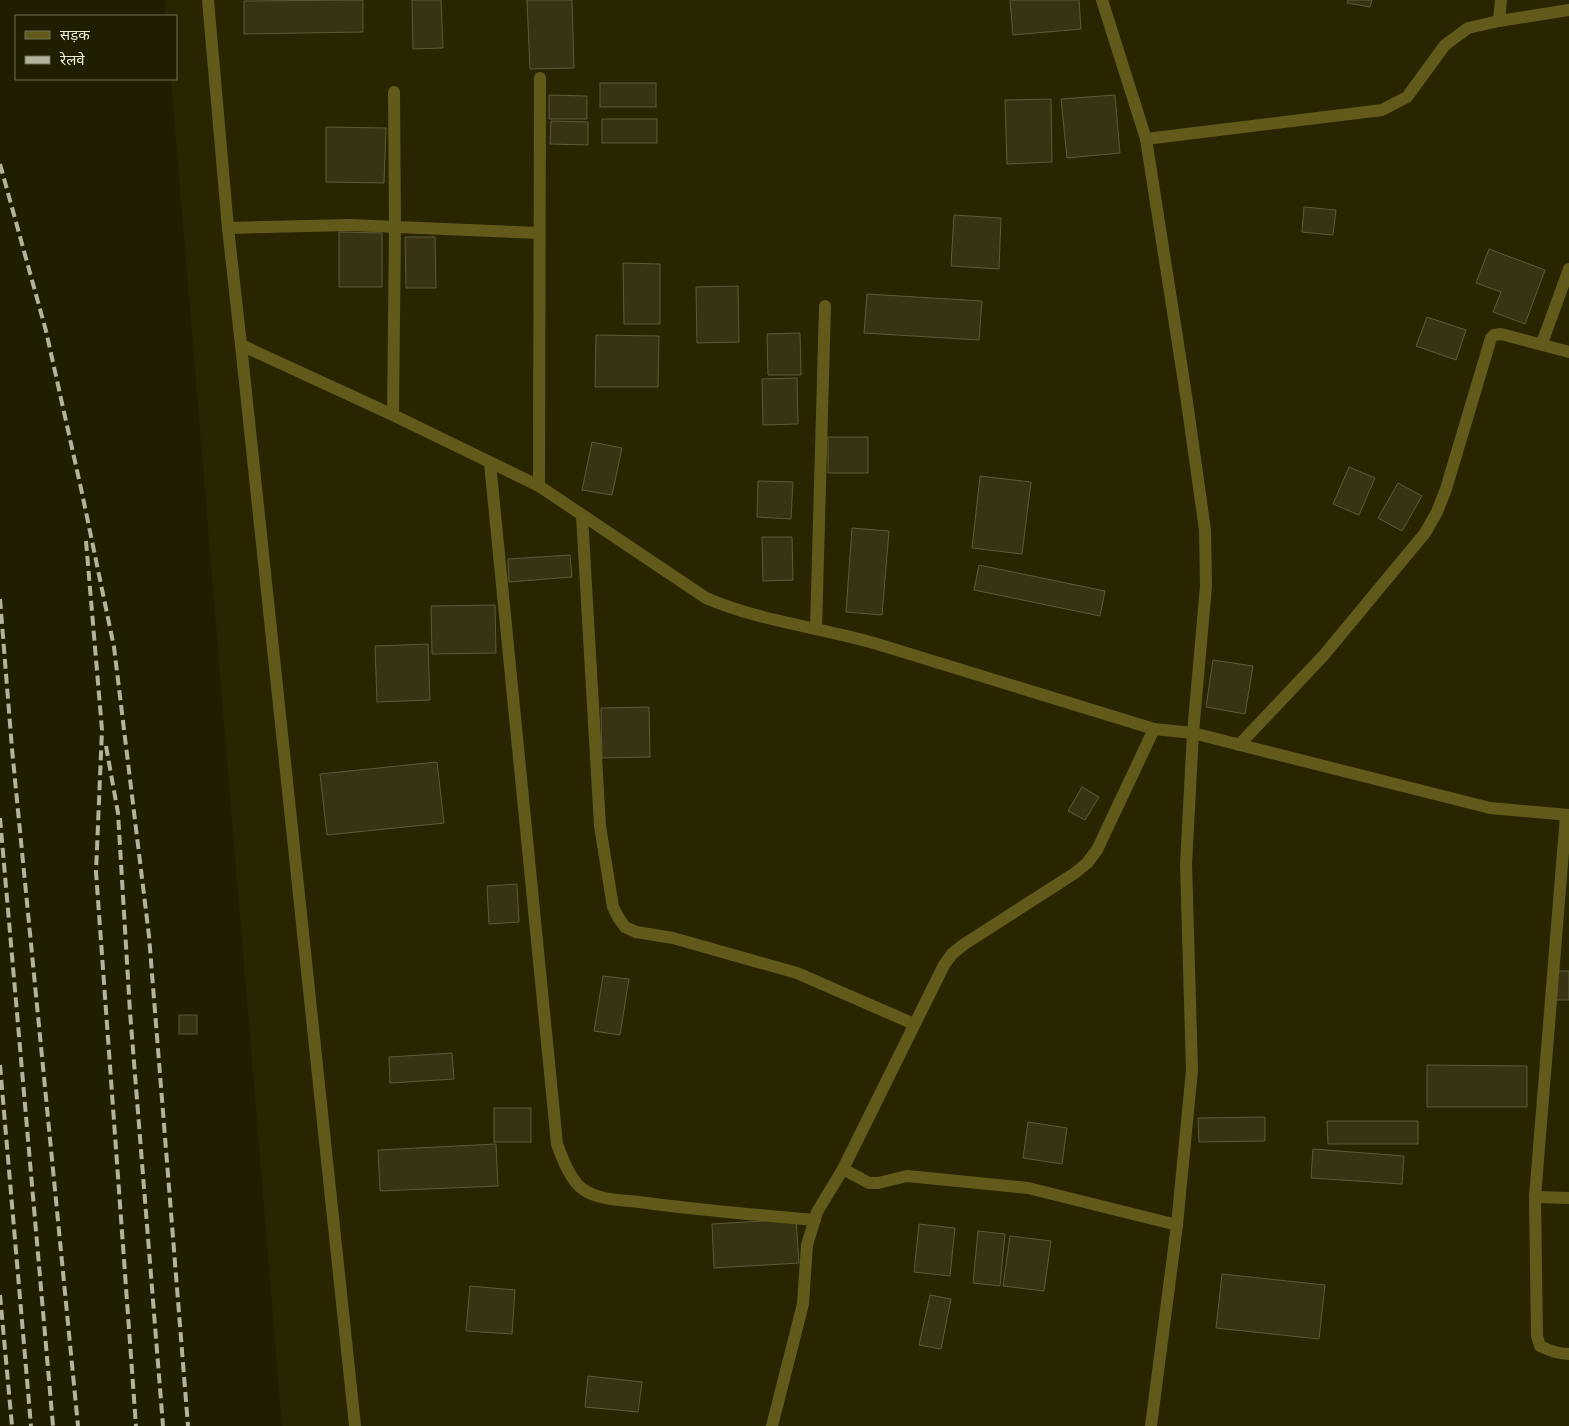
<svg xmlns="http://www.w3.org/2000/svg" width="1569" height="1426" viewBox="0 0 1569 1426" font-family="Rubik,'Noto Sans Devanagari',sans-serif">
  <rect width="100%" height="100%" fill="#201d01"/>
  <path fill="#292500" d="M165,0H1569V1426H282L171,79H176V16H166Z"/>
  <g fill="#383413" stroke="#5d5a3b">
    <path d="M363,0V32L244,34V1Z"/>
    <path d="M412,0H441L443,48L413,49Z"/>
    <path d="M527,0H572L574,68L530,69Z"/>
    <path d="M1010,0H1079L1081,29L1013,35Z"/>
    <path d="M1348,0H1372L1370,7L1347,3Z"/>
    <rect x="600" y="83" width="56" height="24"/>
    <path d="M549,95L587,96V119H549Z"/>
    <path d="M1115,95L1120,153L1067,158L1061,99Z"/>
    <path d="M1051,99L1052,162L1007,164L1005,100Z"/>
    <rect x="602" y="119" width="55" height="24"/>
    <path d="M551,121L588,122V145L550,144Z"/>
    <path d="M326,127L386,128L384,183L326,182Z"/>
    <path d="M1304,207L1336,210L1333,235L1302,232Z"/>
    <path d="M954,215L1001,218L999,269L951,266Z"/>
    <path d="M339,232L382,233V287H339Z"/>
    <path d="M405,237H435L436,288H406Z"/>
    <path d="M1489,249L1545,270L1525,324L1493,312L1501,292L1476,283Z"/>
    <path d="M623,263L660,264V324H624Z"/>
    <path d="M738,286L739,342L697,343L696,287Z"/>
    <path d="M867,294L982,301L979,340L864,333Z"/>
    <path d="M1427,317L1466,330L1456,360L1416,346Z"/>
    <path d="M800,333L801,375H768L767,334Z"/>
    <path d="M596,335L659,336L658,387H595Z"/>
    <path d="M797,378L798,424L763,425L762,379Z"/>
    <rect x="828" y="437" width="40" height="36"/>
    <path d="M592,442L622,448L612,495L582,490Z"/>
    <path d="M1349,467L1375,478L1359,515L1333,504Z"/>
    <path d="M980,476L1031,482L1022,554L972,548Z"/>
    <path d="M758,481L793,482L791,519L757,517Z"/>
    <path d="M1398,483L1422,496L1402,531L1378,518Z"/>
    <path d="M852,528L889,531L882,615L846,612Z"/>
    <path d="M762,537H792L793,580L763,581Z"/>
    <path d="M570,555L572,577L509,582L508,559Z"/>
    <path d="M979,565L1105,591L1100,616L974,590Z"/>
    <path d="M495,605L496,653L432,654L431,606Z"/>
    <path d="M428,644L430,700L377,702L375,646Z"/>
    <path d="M1213,660L1253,666L1245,714L1206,707Z"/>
    <path d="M649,707L650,757L602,758L601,708Z"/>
    <path d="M437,762L444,823L327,835L320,774Z"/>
    <path d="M1082,787L1099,797L1085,820L1068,811Z"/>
    <path d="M517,884L519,922L489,924L487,886Z"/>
    <rect x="1555" y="971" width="14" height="29"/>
    <path d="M603,976L629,979L620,1035L594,1031Z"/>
    <rect x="179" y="1015" width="18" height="19"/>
    <path d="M452,1053L454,1079L390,1083L389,1057Z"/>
    <path d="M1427,1065L1527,1066V1107H1427Z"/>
    <rect x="494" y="1108" width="37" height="34"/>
    <path d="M1265,1117V1141L1199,1142L1198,1118Z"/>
    <path d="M1327,1121H1418V1144H1328Z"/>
    <path d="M1028,1122L1067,1128L1062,1164L1023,1158Z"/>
    <path d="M496,1144L498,1186L380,1191L378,1150Z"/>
    <path d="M1313,1149L1404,1156L1402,1184L1311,1178Z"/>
    <path d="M796,1219L799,1263L714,1268L712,1224Z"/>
    <path d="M919,1224L955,1228L950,1276L914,1272Z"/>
    <path d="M978,1231L1005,1234L1000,1286L973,1283Z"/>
    <path d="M1010,1236L1051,1241L1044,1291L1003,1286Z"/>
    <path d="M1222,1274L1325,1285L1319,1339L1216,1328Z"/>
    <path d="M470,1286L515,1290L512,1334L466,1331Z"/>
    <path d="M930,1295L951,1299L941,1349L919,1345Z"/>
    <path d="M588,1376L642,1382L638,1412L585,1407Z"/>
  </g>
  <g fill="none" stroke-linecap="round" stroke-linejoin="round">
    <g stroke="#625a1a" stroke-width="12">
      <path d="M208,0L228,228L241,345L393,415L539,486L706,598C759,621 818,627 874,643C968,671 1061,701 1154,729L1193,733L1490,808L1569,815"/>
      <path d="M1102,0L1146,139L1186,395L1205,530L1206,586L1193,733L1186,864L1192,1070L1177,1225L1151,1426"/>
      <path d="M1499,21L1501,0"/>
      <path d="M1146,139L1382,110L1407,97L1445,45L1468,28L1499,21L1569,10"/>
      <path d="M228,228L350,225L539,233"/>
      <path d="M1542,343L1569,269"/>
      <path d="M393,415L395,227L394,92"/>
      <path d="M490,463L557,1144C562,1158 571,1182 584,1190C599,1200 622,1200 639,1202C698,1210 756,1215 815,1220"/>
      <path d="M539,486L540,78"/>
      <path d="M582,516L600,826L613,907L618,917L625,927L636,932L673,938L797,973L914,1024"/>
      <path d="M816,629L825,306"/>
      <path d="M1154,729L1097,850L1087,863L1075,873L963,945L952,954L944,965L843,1169L869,1183H878L907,1176L1028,1188L1177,1225"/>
      <path d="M1239,745L1324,655L1425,533L1437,512L1446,489L1491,338L1494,335L1501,334L1569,352"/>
      <path d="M1566,815L1535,1197L1537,1336L1540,1346C1550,1351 1558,1354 1569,1354"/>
      <path d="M1535,1197L1569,1198"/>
      <path d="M772,1426L803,1304L807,1245L817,1212L843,1169"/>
    </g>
    <path stroke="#625a1a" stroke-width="12" d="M241,345L355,1426"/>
    <g stroke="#b5b29e" stroke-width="4" stroke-dasharray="10 5" stroke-linecap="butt">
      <path d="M0,164L46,331L82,493L114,647L149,936L188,1426"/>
      <path d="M86,541L102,730L96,872L136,1426"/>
      <path d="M0,599L12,749L78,1426"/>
      <path d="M106,746L118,813L130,1012L163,1426"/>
      <path d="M0,818L53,1426"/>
      <path d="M0,1065L31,1426"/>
      <path d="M0,1295L12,1426"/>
    </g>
  </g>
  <rect x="15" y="15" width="162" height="65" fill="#201d01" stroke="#727058"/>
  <rect x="25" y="31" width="25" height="8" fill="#625a1a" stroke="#727058"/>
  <text x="60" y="40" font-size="15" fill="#eeecdb">सड़क</text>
  <rect x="25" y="56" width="25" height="8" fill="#b5b29e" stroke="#727058"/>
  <text x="60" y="65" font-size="15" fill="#eeecdb">रेलवे</text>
</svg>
